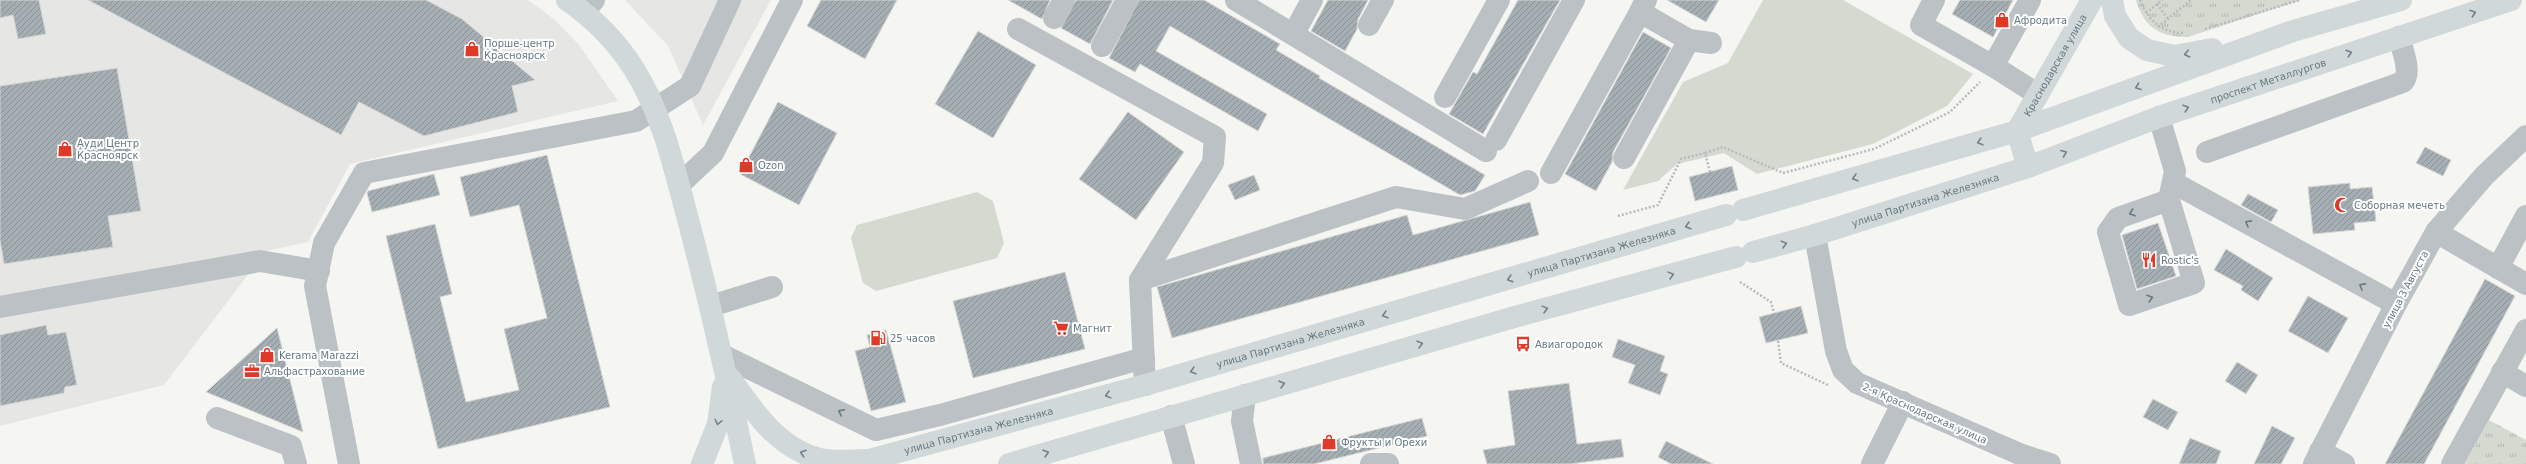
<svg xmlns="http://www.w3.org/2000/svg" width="2526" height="464" viewBox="0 0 2526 464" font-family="'DejaVu Sans',sans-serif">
  <defs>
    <pattern id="park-tufts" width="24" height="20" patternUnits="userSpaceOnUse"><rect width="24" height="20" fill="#d5dad1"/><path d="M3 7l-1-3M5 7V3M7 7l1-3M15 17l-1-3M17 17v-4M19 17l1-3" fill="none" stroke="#b0b6af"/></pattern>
    <pattern id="building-hatch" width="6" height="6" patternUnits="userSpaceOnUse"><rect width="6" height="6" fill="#a5afb3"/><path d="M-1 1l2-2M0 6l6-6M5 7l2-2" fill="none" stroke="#8a9397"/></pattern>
  </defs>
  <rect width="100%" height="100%" fill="#f5f5f2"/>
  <g fill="#e6e6e5">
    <path d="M0,0H528L555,20L580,46L618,101L350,164L308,242L266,251L164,385L0,426Z"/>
    <path d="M625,0H771L703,125L668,46Z"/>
  </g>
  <g fill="#d5dad1">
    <path d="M1763,0H1843L1973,74L1947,106L1873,144L1757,174L1724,153L1677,164L1658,181L1623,190L1683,82L1728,63Z"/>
    <path d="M977,192L993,201L1004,243L997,258L876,291L863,283L851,238L857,225Z"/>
  </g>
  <g fill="url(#park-tufts)">
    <path d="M2136,0H2301L2188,37C2160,37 2144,28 2136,0Z"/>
    <path d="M2489,420L2526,440V464H2465Z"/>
  </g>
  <g fill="url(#building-hatch)" stroke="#d7d6d4">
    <path d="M0,0H39L46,34L18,39L13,15L0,18Z"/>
    <path d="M88,0H426L462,19L535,80L512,86L518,112L424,136L359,102L341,135Z"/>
    <path d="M821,0H897L865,59L807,26Z"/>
    <path d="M1008,0H1050L1042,19Z"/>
    <path d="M1076,0H1113L1090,44L1061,28Z"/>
    <path d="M1139,0H1204L1280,44L1276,50L1320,76L1319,78L1485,175L1475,191L1460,195L1170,26L1156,51L1267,114L1258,131L1140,64L1135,72L1109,58Z"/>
    <path d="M1328,0H1368L1358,19L1357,29L1345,51L1311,31Z"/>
    <path d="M1518,0H1560L1483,134L1449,114L1473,72L1477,74Z"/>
    <path d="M1667,0H1719L1706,22Z"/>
    <path d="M1960,0H2013L1993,37L1952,14Z"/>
    <path d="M978,31L1036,65L993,138L935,104Z"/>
    <path d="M1643,32L1671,48L1613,152L1612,162L1596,191L1565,174Z"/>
    <path d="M117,68L141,211L108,216L113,247L4,264L0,240V86Z"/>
    <path d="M778,102L837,133L799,205L740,174Z"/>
    <path d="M1128,112L1184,152L1136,220L1079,179Z"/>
    <path d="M2425,147L2451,160L2443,176L2416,163Z"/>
    <path d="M547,155L610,407L438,449L386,236L435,224L452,294L440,297L466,402L519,390L504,329L547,318L519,205L470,217L460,177Z"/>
    <path d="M1732,166L1738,190L1695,201L1689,177Z"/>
    <path d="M434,174L440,195L372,212L367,193L368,191Z"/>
    <path d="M1254,175L1260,190L1235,200L1228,185Z"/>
    <path d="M2350,183V189L2372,187L2376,221L2354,223L2355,230L2313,234L2308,187Z"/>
    <path d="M2248,194L2278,210L2271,222L2241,205Z"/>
    <path d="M1530,202L1539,235L1172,338L1157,287L1407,215L1413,235Z"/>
    <path d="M2158,223L2176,276L2137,289L2122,235Z"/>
    <path d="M2226,249L2273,278L2258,301L2241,290L2243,286L2214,270Z"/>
    <path d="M1065,272L1085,349L973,378L953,301Z"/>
    <path d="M2485,279L2515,296L2424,464H2385Z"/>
    <path d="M2308,296L2348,318L2328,353L2288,331Z"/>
    <path d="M1801,306L1808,333L1766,343L1759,317Z"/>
    <path d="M46,325L48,335L66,332L77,385L65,387L64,393L0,406V335Z"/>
    <path d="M277,328L303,432L206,392Z"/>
    <path d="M886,330L906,402L871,411L855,351L870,347L867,335Z"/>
    <path d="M1618,339L1665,356L1660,371L1668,374L1660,395L1628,383L1635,365L1612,357Z"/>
    <path d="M2237,362L2258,375L2246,394L2225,381Z"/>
    <path d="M1569,383L1577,444L1621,439L1624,457L1570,464H1487L1483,450L1515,445L1508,391Z"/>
    <path d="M2153,399L2178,412L2168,430L2143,417Z"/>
    <path d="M1422,418L1427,436L1314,464H1263V458Z"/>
    <path d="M2272,426L2295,438L2281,464H2254Z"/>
    <path d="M2190,438L2221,451L2216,464H2179Z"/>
    <path d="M1666,441L1713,464H1671L1658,457Z"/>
  </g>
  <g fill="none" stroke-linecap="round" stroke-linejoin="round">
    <g stroke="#b8bbbd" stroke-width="2.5" stroke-dasharray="2 2" stroke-linecap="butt">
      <path d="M2140,0C2149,21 2160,32 2183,33"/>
      <path d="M2157,4L2168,19"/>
      <path d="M2146,13L2162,0"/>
      <path d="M2158,27L2191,0"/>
      <path d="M2205,29L2300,0"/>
      <path d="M1710,172L1705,153L1723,147L1783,173L1874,149L1950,112L1980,82"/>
      <path d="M1618,216L1658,205L1681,159L1705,153"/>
      <path d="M1740,282L1771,302L1774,313"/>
      <path d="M1778,341L1781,363L1828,385"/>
    </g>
    <g stroke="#bbc1c4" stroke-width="22">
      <path d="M1236,0L1486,151"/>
      <path d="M1646,0L1640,12L1689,40L1711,43"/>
      <path d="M1934,0L1921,25L1993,66L2037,94"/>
      <path d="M584,12L594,0"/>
      <path d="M1054,18L1064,0"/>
      <path d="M1369,25L1383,0"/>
      <path d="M1018,29L1215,137L1213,163L1140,280"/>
      <path d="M1294,33L1312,0"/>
      <path d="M1102,46L1127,0"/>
      <path d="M1993,66L2030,0"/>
      <path d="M1445,97L1499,0"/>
      <path d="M2159,117L2175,171L2169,200L2194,283L2129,305L2108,232L2118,218L2169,200"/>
      <path d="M1496,140L1574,0"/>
      <path d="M2207,152L2403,82C2412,72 2402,49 2399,37"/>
      <path d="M1624,158L1689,40"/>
      <path d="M1551,173L1640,12"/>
      <path d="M2174,183L2396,304"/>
      <path d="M679,185L713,153L792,0"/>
      <path d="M2436,232L2526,284"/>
      <path d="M1815,235L1836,351L1843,370L1857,383L2022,455L2050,464"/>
      <path d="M2498,268L2526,216"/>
      <path d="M711,306L772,287"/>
      <path d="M0,307L260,261L319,271"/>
      <path d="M722,355L876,430L940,415L1144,358"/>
      <path d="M2502,372L2526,386"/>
      <path d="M1145,385L1140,280L1396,197L1465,209L1528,181"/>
      <path d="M1245,395L1242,421L1251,464"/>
      <path d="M1171,416L1184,464"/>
      <path d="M217,418L291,446L296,464"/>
      <path d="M2320,451L2344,464"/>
      <path d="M349,464L315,286L324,243L364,173L636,121L690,86L730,0"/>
      <path d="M1371,464H1388"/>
      <path d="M1872,464L1903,402"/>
      <path d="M2314,464L2396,304L2436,232L2484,176L2526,136"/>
      <path d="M2452,464L2526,330"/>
    </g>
    <g stroke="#d1d8da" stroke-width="22">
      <path d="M567,0C593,18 617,42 634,69C663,115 675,171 689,223C710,303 728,383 745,464"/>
      <path d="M2112,0L2115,16L2129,38L2147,50L2174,56L2212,49"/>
      <path id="s1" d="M2017,131L2092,0"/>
      <path d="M2017,131L2028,167"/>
      <path d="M1743,210L2017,131L2293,31L2401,0"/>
      <path id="s2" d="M1753,252L1815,235L2028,167L2159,117L2511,0"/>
      <path d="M731,379C755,414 782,453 826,460C840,462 855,460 869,460"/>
      <path d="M702,464L718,424L723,387"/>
      <path id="s3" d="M854,464L1145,385L1726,215"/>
      <path d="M1009,464L1518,316L1736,257"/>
    </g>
  </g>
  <defs><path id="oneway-chevron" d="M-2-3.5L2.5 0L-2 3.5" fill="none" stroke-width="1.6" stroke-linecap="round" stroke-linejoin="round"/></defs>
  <g stroke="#70828b">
    <use href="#oneway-chevron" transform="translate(2473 13) rotate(-18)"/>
    <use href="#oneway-chevron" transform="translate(2349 53) rotate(-18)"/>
    <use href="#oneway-chevron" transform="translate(2187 54) rotate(168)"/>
    <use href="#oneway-chevron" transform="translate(2138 87) rotate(160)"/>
    <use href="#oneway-chevron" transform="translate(2186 108) rotate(-18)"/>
    <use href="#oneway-chevron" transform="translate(1980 142) rotate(164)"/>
    <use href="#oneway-chevron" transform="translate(2064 153) rotate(-21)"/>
    <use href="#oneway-chevron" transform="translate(1855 178) rotate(164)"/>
    <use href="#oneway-chevron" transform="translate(1688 226) rotate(164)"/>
    <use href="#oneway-chevron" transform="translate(1784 244) rotate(-15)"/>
    <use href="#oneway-chevron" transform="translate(1671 275) rotate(-15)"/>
    <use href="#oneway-chevron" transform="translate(1510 279) rotate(164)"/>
    <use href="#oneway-chevron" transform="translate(1545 309) rotate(-15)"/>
    <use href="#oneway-chevron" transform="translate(1385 315) rotate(164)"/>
    <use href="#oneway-chevron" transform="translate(1420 344) rotate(-16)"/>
    <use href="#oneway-chevron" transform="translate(1193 371) rotate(164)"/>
    <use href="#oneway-chevron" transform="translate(1282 384) rotate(-16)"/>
    <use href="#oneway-chevron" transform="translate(1108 395) rotate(165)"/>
    <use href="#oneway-chevron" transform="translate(718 422) rotate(103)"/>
    <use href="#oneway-chevron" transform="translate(803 453) rotate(-162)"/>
    <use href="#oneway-chevron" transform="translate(1046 453) rotate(-16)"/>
  </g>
  <g stroke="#657982">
    <use href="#oneway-chevron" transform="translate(2132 213) rotate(161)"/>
    <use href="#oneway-chevron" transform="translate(2248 223) rotate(-151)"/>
    <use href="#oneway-chevron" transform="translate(2362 286) rotate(-151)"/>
    <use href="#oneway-chevron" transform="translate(2150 298) rotate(-18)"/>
    <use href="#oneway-chevron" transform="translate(841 412) rotate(-154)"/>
  </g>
  <defs>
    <g id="shop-bare" transform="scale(1.2)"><path d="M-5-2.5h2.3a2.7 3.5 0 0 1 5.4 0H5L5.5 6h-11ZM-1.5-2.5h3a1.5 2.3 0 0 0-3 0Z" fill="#dd3a29" stroke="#fff" stroke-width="2.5" paint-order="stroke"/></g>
    <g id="mosque-bare" transform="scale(1.2)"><path d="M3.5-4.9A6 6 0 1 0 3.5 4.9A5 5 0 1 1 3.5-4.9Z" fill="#dd3a29" stroke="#fff" stroke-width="2.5" paint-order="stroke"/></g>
    <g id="restaurant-bare" transform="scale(1.2)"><path d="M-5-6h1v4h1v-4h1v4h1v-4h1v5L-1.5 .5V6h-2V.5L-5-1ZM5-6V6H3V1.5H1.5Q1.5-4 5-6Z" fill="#dd3a29" stroke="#fff" stroke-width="2.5" paint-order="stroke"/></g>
    <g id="supermarket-bare" transform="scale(1.2)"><path d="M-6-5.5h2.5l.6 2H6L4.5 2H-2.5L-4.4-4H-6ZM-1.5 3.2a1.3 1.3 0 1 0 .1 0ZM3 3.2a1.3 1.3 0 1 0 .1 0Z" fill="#dd3a29" stroke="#fff" stroke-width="2.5" paint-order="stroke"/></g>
    <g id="fuel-bare" transform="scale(1.2)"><path d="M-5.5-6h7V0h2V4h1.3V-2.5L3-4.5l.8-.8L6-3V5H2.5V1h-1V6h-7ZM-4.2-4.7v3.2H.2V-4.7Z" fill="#dd3a29" stroke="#fff" stroke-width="2.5" paint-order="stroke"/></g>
    <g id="bus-bare" transform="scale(1.2)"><path d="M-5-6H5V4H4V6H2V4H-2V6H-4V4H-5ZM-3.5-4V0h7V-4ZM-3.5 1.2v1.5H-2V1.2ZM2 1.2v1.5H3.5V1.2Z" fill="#dd3a29" stroke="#fff" stroke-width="2.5" paint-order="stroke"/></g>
    <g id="office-bare" transform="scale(1.2)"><path d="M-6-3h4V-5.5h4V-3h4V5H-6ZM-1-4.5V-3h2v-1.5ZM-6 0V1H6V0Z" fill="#dd3a29" stroke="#fff" stroke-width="2.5" paint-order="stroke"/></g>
  </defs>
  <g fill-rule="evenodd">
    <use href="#shop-bare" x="2002" y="20"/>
    <use href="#shop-bare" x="472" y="49"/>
    <use href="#shop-bare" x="65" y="149"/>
    <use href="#shop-bare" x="746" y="165"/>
    <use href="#mosque-bare" x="2342" y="205"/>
    <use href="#restaurant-bare" x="2149" y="260"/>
    <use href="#supermarket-bare" x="1061" y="328"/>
    <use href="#fuel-bare" x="878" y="338"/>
    <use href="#bus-bare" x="1523" y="344"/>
    <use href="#shop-bare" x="267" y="355"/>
    <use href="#office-bare" x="252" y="371"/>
    <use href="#shop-bare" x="1329" y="442"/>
  </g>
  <g text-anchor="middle" stroke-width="4" stroke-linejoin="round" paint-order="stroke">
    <g font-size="10" fill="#657982" stroke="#fff" text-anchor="start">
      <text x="2014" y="24">Афродита</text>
      <text x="484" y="47">Порше-центр<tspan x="484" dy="12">Красноярск</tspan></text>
      <text x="77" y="147">Ауди Центр<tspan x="77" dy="12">Красноярск</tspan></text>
      <text x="758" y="169">Ozon</text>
      <text x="2354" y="209">Соборная мечеть</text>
      <text x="2161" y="264">Rostic's</text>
      <text x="1073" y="332">Магнит</text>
      <text x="890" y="342">25 часов</text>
      <text x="1535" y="348">Авиагородок</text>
      <text x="279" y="359">Kerama Marazzi</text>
      <text x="264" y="375">Альфастрахование</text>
      <text x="1341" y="446">Фрукты и Орехи</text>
    </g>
    <g font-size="10" fill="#657982" stroke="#fff">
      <text dy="4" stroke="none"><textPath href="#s1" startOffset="76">Краснодарская улица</textPath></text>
      <text dy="4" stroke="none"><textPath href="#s2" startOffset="543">проспект Металлургов</textPath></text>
      <text dy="4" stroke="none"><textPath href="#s2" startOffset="180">улица Партизана Железняка</textPath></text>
      <text dy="4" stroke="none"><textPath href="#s3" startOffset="777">улица Партизана Железняка</textPath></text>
      <text transform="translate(2405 289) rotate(-62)" y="4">улица 3 Августа</text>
      <text dy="4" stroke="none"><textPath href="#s3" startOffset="453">улица Партизана Железняка</textPath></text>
      <text transform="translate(1925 413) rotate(24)" y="4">2-я Краснодарская улица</text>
      <text dy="4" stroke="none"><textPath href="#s3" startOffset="129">улица Партизана Железняка</textPath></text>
    </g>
  </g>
</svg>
